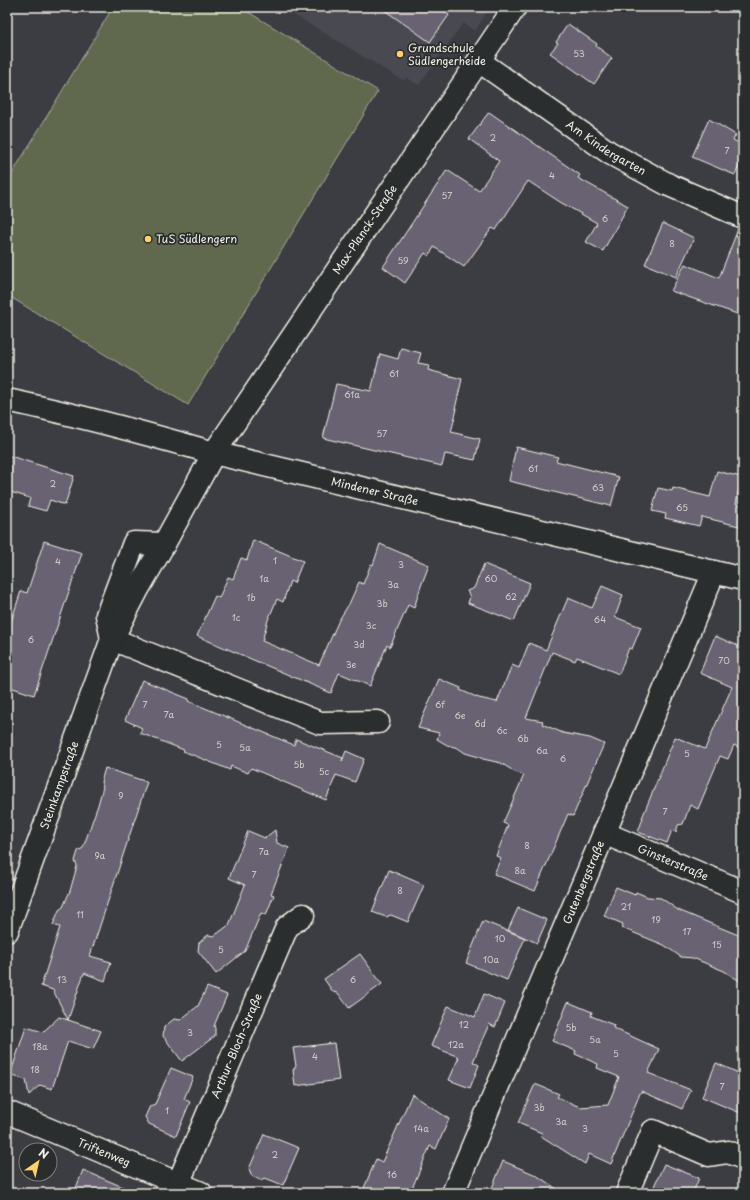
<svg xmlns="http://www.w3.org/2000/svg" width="750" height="1200" viewBox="0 0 750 1200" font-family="'Playpen Sans',sans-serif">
  <rect width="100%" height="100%" fill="#3c3d43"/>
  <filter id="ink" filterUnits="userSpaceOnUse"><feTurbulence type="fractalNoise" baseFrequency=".025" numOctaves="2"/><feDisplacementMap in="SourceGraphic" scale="8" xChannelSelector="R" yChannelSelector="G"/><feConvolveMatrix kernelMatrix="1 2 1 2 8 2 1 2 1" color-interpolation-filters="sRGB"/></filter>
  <g filter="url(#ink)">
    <path fill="#494851" d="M281,7H490L475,31L463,23L419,85L406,78L404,81Z"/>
    <path fill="#61674d" stroke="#aaac9a" d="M113,7H240L378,91L188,405L7,295V182Z"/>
    <g fill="#676273" stroke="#f4f1e8">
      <path d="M380,7H438L449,15L430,42Z"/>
      <path d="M568,24L597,44L596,46L612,58L594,84L550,53L558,43L556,42Z"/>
      <path d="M489,112L580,175L578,178L628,206L603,251L586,242L597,223L560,202L528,181L496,230L492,228L464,267L434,247L429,256L425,253L405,283L383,267L447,170L479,191L499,161L469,139Z"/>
      <path d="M709,119L736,135L733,140L743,145V157L735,175L692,157Z"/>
      <path d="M663,223L694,238L676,277L645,264Z"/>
      <path d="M738,229H743V316L671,291L685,264L719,278Z"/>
      <path d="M401,348L421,353L418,363L429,365L428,370L462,379L455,409H457L451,432L480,439L475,460L445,454L442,466L323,438L336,384L371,391L380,354L398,359Z"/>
      <path d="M516,447L558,457L556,461L619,477L611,506L509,481Z"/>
      <path d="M7,455L74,476L65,505L50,500L46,511L28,506L30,498L7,491Z"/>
      <path d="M717,471L741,477L736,504L743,506V527L702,517L699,526L665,518L666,514L652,511L658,488L672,491L673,488L710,497Z"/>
      <path d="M253,540L303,561L294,583L290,581L283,602L277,599L268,620L262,641L319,665L339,620L349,604L359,582L363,584L371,564L373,565L380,544L429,565L421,586L414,608L408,605L390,647L387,645L370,686L339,673L331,693L197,636L215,596L219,598L228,577L233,579L241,558L247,560Z"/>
      <path d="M44,541L82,553L34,695L7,686V634L21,591L27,593Z"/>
      <path d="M484,564L530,583L514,621L468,603L470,597L467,591L474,588Z"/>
      <path d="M602,586L623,595L615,617L641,627L632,649L629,648L619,674L577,657L575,661L552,652L526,718L543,721L542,724L563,733L590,738L604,744L573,816L568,814L535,891L494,874L501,858L496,856L508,825L503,823L524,775L515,772L501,763L483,759L479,757L465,753L458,748L447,745L437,739L439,733L418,728L439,679L461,688L460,690L479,698L497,702L512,665L519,668L529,643L546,650L568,598L592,608Z"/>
      <path d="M715,636L743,648V749L734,745L728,759L720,756L698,809L690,805L683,824L678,825L676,832L672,830L667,843L638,832L643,818H642L675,737L705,749L732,687L700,673Z"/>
      <path d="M142,680L189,699L188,701L294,745L296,739L343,758L342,761L346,751L364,759L355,782L336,775L326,800L251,768L248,773L231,766L230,770L183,751L184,750L140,733L142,728L125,720Z"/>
      <path d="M105,768L147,782L90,956L111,962L105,981L84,973L68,1020L101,1031L93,1049L68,1041L52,1089L40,1085L29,1095L26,1080L10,1075L26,1027L43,1032L59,1017L68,1020L53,990L41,986L60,927L53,925L59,910L63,907L70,891L77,866L75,861L78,851L83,848L98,805L103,787L101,782Z"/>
      <path d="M275,830L277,843L289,848L271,894L274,895L266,915L261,913L245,951L216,974L198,951L199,943L208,935L214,936L229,925L245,885L229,878L248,831L265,838Z"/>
      <path d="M389,870L424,885L408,922L391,915L386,917L372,912Z"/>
      <path d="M616,887L635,895L636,892L648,897L661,898L678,910L743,937V983L724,971L693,958L681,957L664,945L622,928L623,924L604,916Z"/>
      <path d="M518,908L547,920L537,943L508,930Z"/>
      <path d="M483,921L525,938L507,980L466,963Z"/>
      <path d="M360,954L382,984L349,1008L338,993L333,992L324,979Z"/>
      <path d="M207,987L227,995L214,1026L215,1028V1036L182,1061L163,1036L164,1027L174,1019L180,1020L198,1006Z"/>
      <path d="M484,994L505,1003L495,1027L489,1024L473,1062L479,1065L470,1088L449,1080L459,1057L431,1046L448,1006L475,1017Z"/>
      <path d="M568,1002L592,1012L591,1016L614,1025L613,1028L659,1049L648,1073L691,1090L682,1109L641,1091L611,1164L589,1154L585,1164L541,1136L542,1133L518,1123L535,1084L559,1094L557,1097L580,1107L608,1105L619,1077L597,1068L598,1064L575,1054L576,1051L552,1041Z"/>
      <path d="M334,1043L339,1080L295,1086L293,1070L296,1066L293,1048Z"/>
      <path d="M716,1063L743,1075V1114L702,1097Z"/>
      <path d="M171,1068L193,1077L184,1099L190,1102L176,1136L149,1124L145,1117L150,1106L155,1104Z"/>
      <path d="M412,1094L449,1119L436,1149L430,1146L410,1193H362L376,1159L382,1162Z"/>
      <path d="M264,1134L299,1148L283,1185L265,1178L260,1180L252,1176L249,1169Z"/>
      <path d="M503,1161L536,1175L563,1193H490Z"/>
      <path d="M664,1164L699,1178L693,1193H651Z"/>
      <path d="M83,1170L137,1193H74Z"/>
    </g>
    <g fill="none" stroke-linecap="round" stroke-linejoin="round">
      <g stroke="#f4f1e8" stroke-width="25">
        <g id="minor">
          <path id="s1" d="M479,61L610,153L669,185L743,217"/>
          <path d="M164,544L134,543L107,615L112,639L320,723L378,722"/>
          <path id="s2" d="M604,833L743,892"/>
          <path id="s3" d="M7,931L112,639L138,589L164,544L214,453L515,7"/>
          <path id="s4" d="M7,1112L201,1193"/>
          <path id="s5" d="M178,1184L287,927L303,915"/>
          <path id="s6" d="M453,1193L714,572"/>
          <path d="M627,1193L653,1131L709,1155L728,1152L743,1158"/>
        </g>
      </g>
      <g stroke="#f4f1e8" stroke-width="25">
        <g id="major">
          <path id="s7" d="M7,400C77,415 145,433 214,453L743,579"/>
        </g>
      </g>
      <use href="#minor" stroke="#2a2d2e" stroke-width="22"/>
      <use href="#major" stroke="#2a2d2e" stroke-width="22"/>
    </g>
  </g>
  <g fill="#ffd166" stroke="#2a2d2e" stroke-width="1.5">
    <circle cx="400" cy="54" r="4"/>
    <circle cx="148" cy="239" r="4"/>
  </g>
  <g text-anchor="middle" stroke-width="3.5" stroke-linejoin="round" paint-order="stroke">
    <g font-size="9" fill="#d1cdcb">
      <text x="579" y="57">53</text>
      <text x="493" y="141">2</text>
      <text x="727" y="154">7</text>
      <text x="552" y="179">4</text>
      <text x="447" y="199">57</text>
      <text x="605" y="222">6</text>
      <text x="672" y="247">8</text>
      <text x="403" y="264">59</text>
      <text x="394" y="377">61</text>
      <text x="352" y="398">61a</text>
      <text x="382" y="437">57</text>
      <text x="533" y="472">61</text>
      <text x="53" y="487">2</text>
      <text x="598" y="491">63</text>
      <text x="682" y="511">65</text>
      <text x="275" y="564">1</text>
      <text x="58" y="565">4</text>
      <text x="401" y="568">3</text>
      <text x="264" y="582">1a</text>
      <text x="491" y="582">60</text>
      <text x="393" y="588">3a</text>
      <text x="511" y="600">62</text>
      <text x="251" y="601">1b</text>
      <text x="382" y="607">3b</text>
      <text x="236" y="621">1c</text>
      <text x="600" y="623">64</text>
      <text x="371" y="629">3c</text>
      <text x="31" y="643">6</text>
      <text x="359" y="648">3d</text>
      <text x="724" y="664">70</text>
      <text x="351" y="668">3e</text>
      <text x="145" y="708">7</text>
      <text x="440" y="708">6f</text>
      <text x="169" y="718">7a</text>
      <text x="460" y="719">6e</text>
      <text x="480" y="727">6d</text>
      <text x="502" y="734">6c</text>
      <text x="523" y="742">6b</text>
      <text x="219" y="748">5</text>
      <text x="245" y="751">5a</text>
      <text x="542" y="754">6a</text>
      <text x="687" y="757">5</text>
      <text x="563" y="762">6</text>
      <text x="299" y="768">5b</text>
      <text x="324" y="775">5c</text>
      <text x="121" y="799">9</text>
      <text x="665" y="815">7</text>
      <text x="527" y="849">8</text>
      <text x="264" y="855">7a</text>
      <text x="100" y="859">9a</text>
      <text x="520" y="874">8a</text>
      <text x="254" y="878">7</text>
      <text x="400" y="894">8</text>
      <text x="626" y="910">21</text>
      <text x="80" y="918">11</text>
      <text x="656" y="923">19</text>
      <text x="687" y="935">17</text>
      <text x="500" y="942">10</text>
      <text x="717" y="948">15</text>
      <text x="221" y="953">5</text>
      <text x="491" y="963">10a</text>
      <text x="62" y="983">13</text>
      <text x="353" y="983">6</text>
      <text x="464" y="1028">12</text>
      <text x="571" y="1031">5b</text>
      <text x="190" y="1036">3</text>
      <text x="595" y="1043">5a</text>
      <text x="456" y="1048">12a</text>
      <text x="40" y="1050">18a</text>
      <text x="616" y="1057">5</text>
      <text x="315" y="1060">4</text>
      <text x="35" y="1073">18</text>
      <text x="722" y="1090">7</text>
      <text x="539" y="1111">3b</text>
      <text x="167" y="1114">1</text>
      <text x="561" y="1125">3a</text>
      <text x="421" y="1132">14a</text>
      <text x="585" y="1132">3</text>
      <text x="275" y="1158">2</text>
      <text x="392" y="1178">16</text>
    </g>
    <g font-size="11" fill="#f4f1e8" stroke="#2a2d2e" text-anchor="start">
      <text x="408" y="52">Grundschule<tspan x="408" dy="13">Südlengerheide</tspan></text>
      <text x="156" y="243">TuS Südlengern</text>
    </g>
    <g font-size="11" fill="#f4f1e8" stroke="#2a2d2e">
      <text dy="4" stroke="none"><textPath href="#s1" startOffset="154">Am Kindergarten</textPath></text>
      <text dy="4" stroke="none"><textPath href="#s3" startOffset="792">Max-Planck-Straße</textPath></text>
      <text dy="4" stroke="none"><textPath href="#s7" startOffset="379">Mindener Straße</textPath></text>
      <text dy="4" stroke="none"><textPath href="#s3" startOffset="155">Steinkampstraße</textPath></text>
      <text dy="4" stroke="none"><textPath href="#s2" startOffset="75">Ginsterstraße</textPath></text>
      <text dy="4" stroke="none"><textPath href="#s6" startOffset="337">Gutenbergstraße</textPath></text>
      <text dy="4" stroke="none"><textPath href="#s5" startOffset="150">Arthur-Bloch-Straße</textPath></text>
      <text dy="4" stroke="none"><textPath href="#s4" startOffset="105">Triftenweg</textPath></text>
    </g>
  </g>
  <rect width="750" height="1200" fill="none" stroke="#2a2d2e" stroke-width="24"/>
  <rect x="12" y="12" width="726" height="1176" fill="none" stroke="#f4f1e8" stroke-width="1.5" filter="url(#ink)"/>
  <g transform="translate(38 1162) rotate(34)"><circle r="19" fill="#2a2d2e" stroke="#7b7b78"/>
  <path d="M0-3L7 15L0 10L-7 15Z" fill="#ffd166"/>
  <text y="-6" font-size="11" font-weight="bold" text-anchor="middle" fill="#f4f1e8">N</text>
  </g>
</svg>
